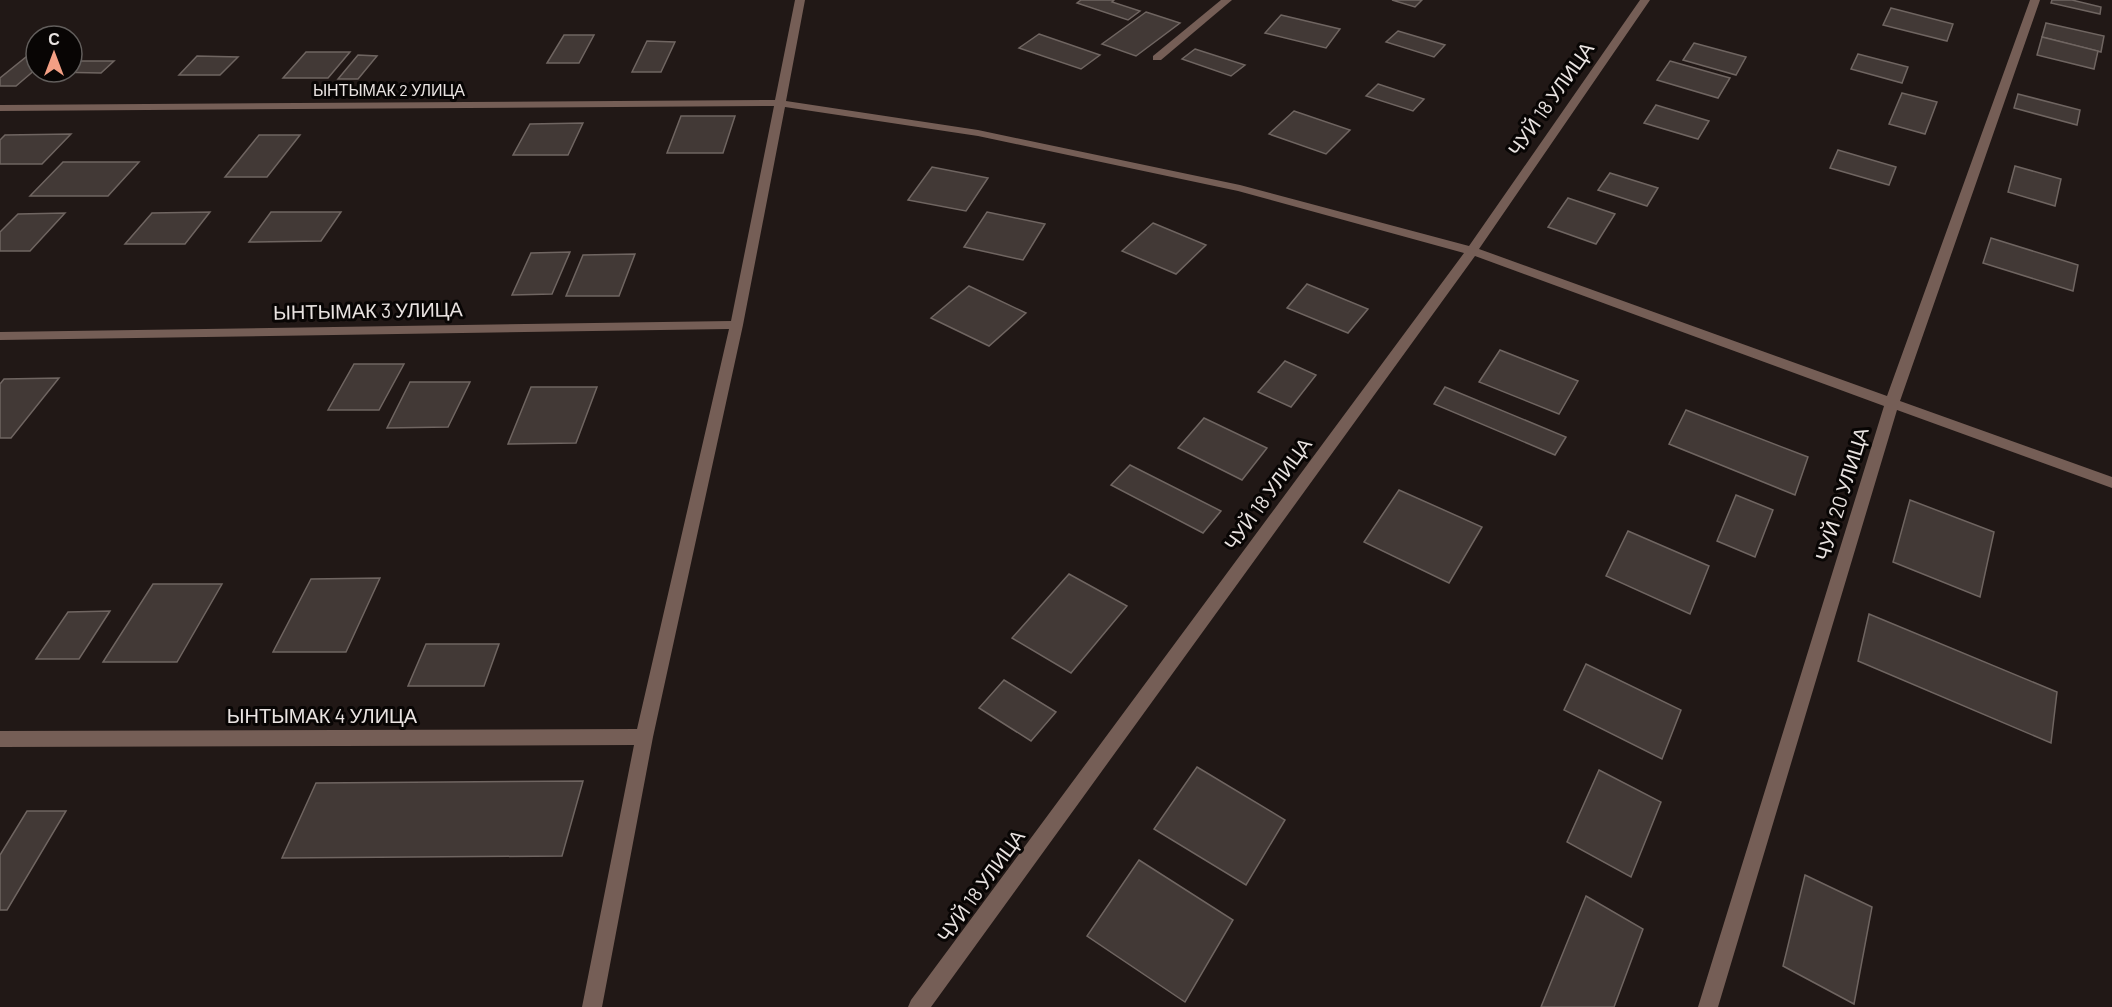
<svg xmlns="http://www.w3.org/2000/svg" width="2112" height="1007" viewBox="0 0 2112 1007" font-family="Barlow,sans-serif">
  <rect width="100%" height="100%" fill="#211816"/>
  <g fill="#423936" stroke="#6f6561" stroke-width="1.5">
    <path d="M1081,0H1114L1112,2L1140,11L1128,20L1077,3Z"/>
    <path d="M1392,0H1422L1415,7Z"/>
    <path d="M2052,0H2072L2101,7L2100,14L2051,3Z"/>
    <path d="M1891,8L1953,24L1947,41L1883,25Z"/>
    <path d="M1146,12L1180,23L1136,56L1102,44Z"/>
    <path d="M1281,15L1340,29L1326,48L1265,33Z"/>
    <path d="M2046,23L2104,36L2101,52L2042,37Z"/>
    <path d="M1398,31L1445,45L1434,57L1386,42Z"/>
    <path d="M1039,34L1100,55L1081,69L1019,48Z"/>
    <path d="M564,35H594L579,63H547Z"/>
    <path d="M2042,37L2098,51L2094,69L2037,55Z"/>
    <path d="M647,41L675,42L661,72H632Z"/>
    <path d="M1694,43L1746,57L1736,75L1683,60Z"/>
    <path d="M1195,49L1245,65L1231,76L1182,59Z"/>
    <path d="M306,52H350L328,78H283Z"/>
    <path d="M1858,54L1908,67L1902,83L1851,69Z"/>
    <path d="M358,55L377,56L358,79H338Z"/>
    <path d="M197,56L238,57L220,75H179Z"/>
    <path d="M26,57H36V69L16,86H0V78Z"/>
    <path d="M72,61H114L101,73L49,72H72Z"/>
    <path d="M1670,61L1730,78L1718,98L1657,80Z"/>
    <path d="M1378,84L1424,99L1413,111L1366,96Z"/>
    <path d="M1902,93L1937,102L1925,134L1889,124Z"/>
    <path d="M2018,94L2080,110L2077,125L2014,108Z"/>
    <path d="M1656,105L1709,121L1698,139L1644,123Z"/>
    <path d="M1294,111L1350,130L1326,154L1269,134Z"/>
    <path d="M681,116H735L723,153H667Z"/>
    <path d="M583,123L568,155H513L530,124Z"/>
    <path d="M71,134L42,164H0V140L5,135Z"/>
    <path d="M259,135H300L267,177H225Z"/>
    <path d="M1838,150L1896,167L1889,185L1830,168Z"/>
    <path d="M63,162H139L108,196H30Z"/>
    <path d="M2015,166L2061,179L2055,206L2008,192Z"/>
    <path d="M932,167L988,178L966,211L908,200Z"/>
    <path d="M1610,173L1658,188L1647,206L1598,190Z"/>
    <path d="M1568,198L1615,214L1596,244L1548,227Z"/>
    <path d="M210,212L185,244H125L152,213Z"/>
    <path d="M271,212H341L321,241L249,242Z"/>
    <path d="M987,212L1045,224L1023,260L964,247Z"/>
    <path d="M65,213L30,251H0V232L18,214Z"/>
    <path d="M1153,223L1206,245L1176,274L1122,251Z"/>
    <path d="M1991,238L2078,265L2073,291L1983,263Z"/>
    <path d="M570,252L552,294L512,295L531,253Z"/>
    <path d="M635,254L619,296H566L583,255Z"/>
    <path d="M1307,284L1368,309L1348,333L1287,308Z"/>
    <path d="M969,286L1026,313L989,346L931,318Z"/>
    <path d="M1500,350L1578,381L1559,414L1479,382Z"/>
    <path d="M1285,361L1316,375L1291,407L1258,392Z"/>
    <path d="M354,364H404L379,410H328Z"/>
    <path d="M59,378L11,438H0V384L4,379Z"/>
    <path d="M410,382H470L448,427L387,428Z"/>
    <path d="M531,387H597L576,443L508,444Z"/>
    <path d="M1445,387L1566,437L1555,455L1434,404Z"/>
    <path d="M1686,410L1808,457L1795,495L1669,444Z"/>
    <path d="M1204,418L1267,448L1242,480L1178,448Z"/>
    <path d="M1130,465L1221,511L1203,533L1111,485Z"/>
    <path d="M1399,490L1482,527L1449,583L1364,542Z"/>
    <path d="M1736,495L1773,510L1755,557L1717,541Z"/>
    <path d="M1910,500L1994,532L1980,597L1893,562Z"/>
    <path d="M1628,531L1709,566L1690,614L1606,576Z"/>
    <path d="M1069,574L1127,606L1071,673L1012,638Z"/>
    <path d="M380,578L346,652H273L311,579Z"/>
    <path d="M153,584H222L177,662H103Z"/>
    <path d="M110,611L79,659H36L68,612Z"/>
    <path d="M1869,614L2057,692L2051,743L1858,661Z"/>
    <path d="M426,644H499L484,686H408Z"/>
    <path d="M1586,664L1681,710L1662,759L1564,710Z"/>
    <path d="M1004,680L1056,712L1031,741L979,708Z"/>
    <path d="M1197,767L1285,820L1246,885L1154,829Z"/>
    <path d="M1599,770L1661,802L1631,877L1567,842Z"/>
    <path d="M583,781L562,856L282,858L316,783Z"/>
    <path d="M27,811H66L7,910H0V855Z"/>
    <path d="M1139,860L1233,920L1185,1002L1087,936Z"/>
    <path d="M1805,875L1872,907L1854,1004L1783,966Z"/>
    <path d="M1586,896L1643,929L1614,1007H1541Z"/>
  </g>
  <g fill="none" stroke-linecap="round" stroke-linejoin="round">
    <g fill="#755e56" fill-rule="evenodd">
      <path d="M795,0H805L786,101L978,130L1240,185L1469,246L1640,0H1650L1479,249L1887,396L2030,0H2040L1900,401L2112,477V488L1897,410L1718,1007H1698L1884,406L1475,256L931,1007H908L911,1000L1464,253L1238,191L978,136L785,107L743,325L653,737L602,1007H582L634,745L0,747V731L637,729L729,329L0,340V332L731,321L774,106L0,111V105L775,100Z"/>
      <path d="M1221,0H1232L1161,60H1153V56Z"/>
    </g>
  </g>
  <g text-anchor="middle" stroke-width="6" stroke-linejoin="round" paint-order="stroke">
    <g font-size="16" fill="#e9e3e1" stroke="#080504">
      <text x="389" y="96">ЫНТЫМАК 2 УЛИЦА</text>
    </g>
    <g font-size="20" fill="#e9e3e1" stroke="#080504">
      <text transform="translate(1551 99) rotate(-55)" y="7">ЧУЙ 18 УЛИЦА</text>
      <text transform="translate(368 311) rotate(-1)" y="7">ЫНТЫМАК 3 УЛИЦА</text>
      <text transform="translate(1268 494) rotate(-54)" y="7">ЧУЙ 18 УЛИЦА</text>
      <text transform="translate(1842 494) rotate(-73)" y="7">ЧУЙ 20 УЛИЦА</text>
      <text x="322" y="723">ЫНТЫМАК 4 УЛИЦА</text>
      <text transform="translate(981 886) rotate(-54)" y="7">ЧУЙ 18 УЛИЦА</text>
    </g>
  </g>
  <g transform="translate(54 54)"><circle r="28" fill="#080504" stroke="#625e5c" stroke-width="1.5"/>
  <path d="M0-4.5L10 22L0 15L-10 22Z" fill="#f39f84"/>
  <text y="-9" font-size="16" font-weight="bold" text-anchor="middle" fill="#e9e3e1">С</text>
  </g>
</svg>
